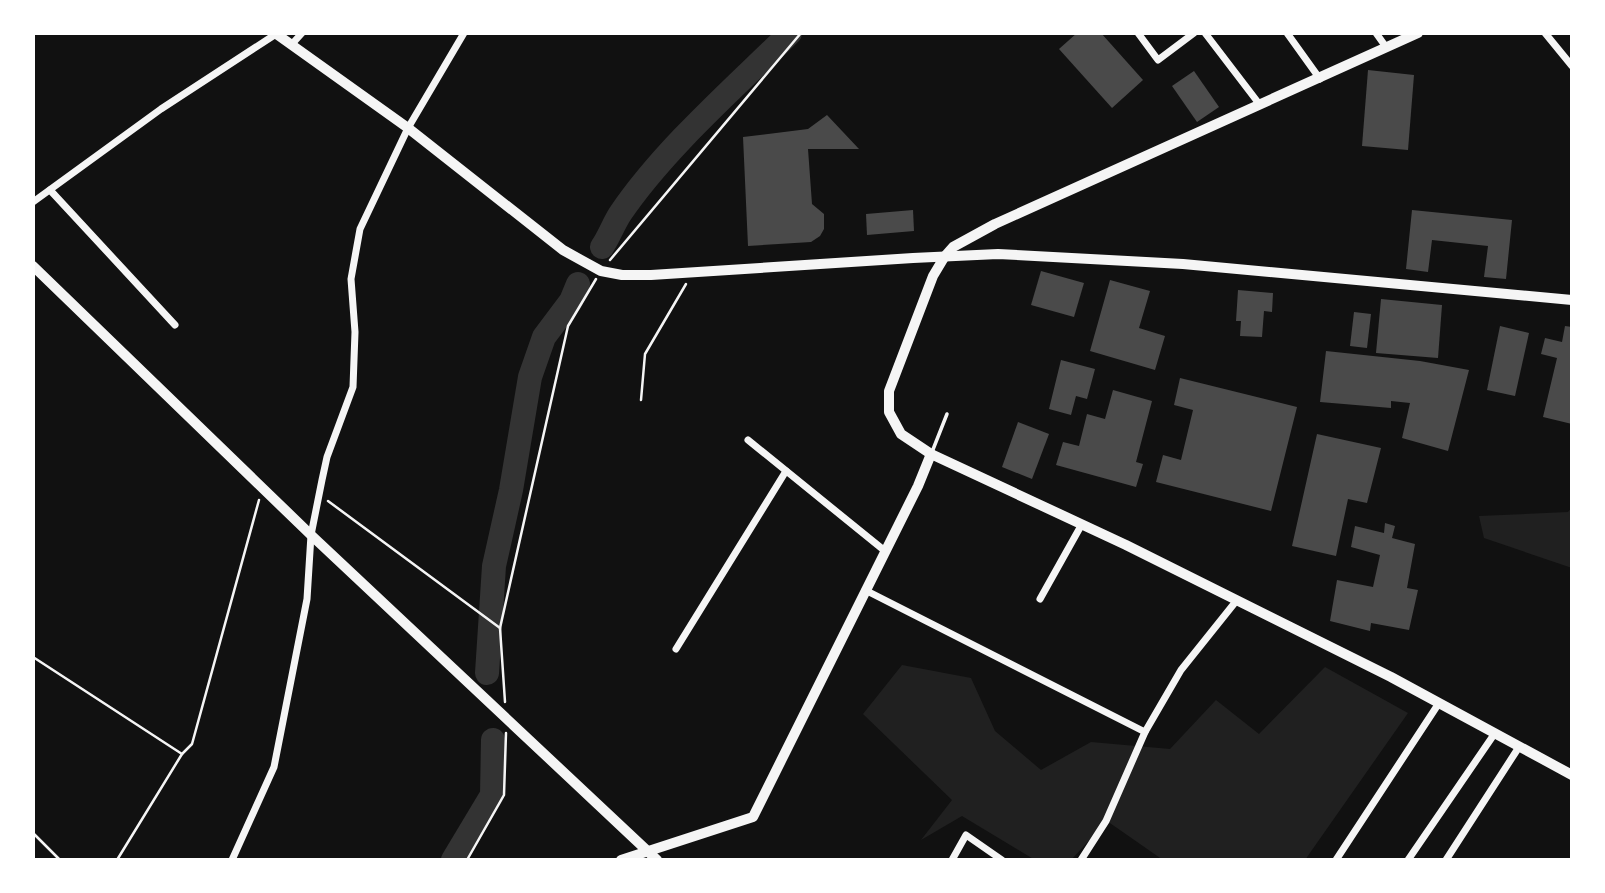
<svg xmlns="http://www.w3.org/2000/svg" width="1605" height="893" viewBox="0 0 1605 893" font-family="Roboto,sans-serif">
  <rect width="100%" height="100%" fill="#111"/>
  <g fill="#202020">
    <path d="M1572,507V568L1484,538L1479,516L1568,512Z"/>
    <path d="M902,665L971,678L995,731L1041,770L1091,742L1170,749L1216,700L1259,734L1325,667L1408,713L1305,860H1163L1107,821L1071,860H1035L962,816L921,840L952,800L863,714Z"/>
  </g>
  <g fill="none" stroke-linecap="round" stroke-linejoin="round">
    <g stroke="#333" stroke-width="24">
      <path d="M602,247C609,237 613,225 620,214C664,149 734,88 790,33"/>
      <path d="M487,673L494,566L511,490L530,377L544,337L571,301L578,284"/>
      <path d="M453,860L492,795L493,740"/>
    </g>
  </g>
  <g fill="#4a4a4a">
    <path d="M1077,33H1101L1143,80L1112,108L1059,49Z"/>
    <path d="M1368,70L1414,75L1408,150L1362,146Z"/>
    <path d="M1194,71L1219,107L1197,122L1172,86Z"/>
    <path d="M827,115L859,149H808L812,204L824,214V229L820,236L811,242L748,246L743,137L808,129Z"/>
    <path d="M913,210L914,231L867,235L866,214Z"/>
    <path d="M1412,210L1512,220L1506,279L1484,277L1488,246L1432,240L1428,272L1406,269Z"/>
    <path d="M1041,271L1084,283L1074,317L1031,305Z"/>
    <path d="M1110,280L1150,291L1139,328L1165,336L1155,370L1090,351Z"/>
    <path d="M1238,290L1273,293L1272,312L1264,311L1262,337L1240,336L1241,321H1236Z"/>
    <path d="M1381,299L1442,305L1438,358L1376,353Z"/>
    <path d="M1354,312L1371,314L1367,348L1350,346Z"/>
    <path d="M1500,326L1529,333L1515,396L1487,390Z"/>
    <path d="M1565,326L1572,327V424L1543,417L1557,358L1541,354L1545,338L1562,342Z"/>
    <path d="M1326,351L1420,361L1469,370L1448,451L1402,438L1410,403L1391,401V408L1320,402Z"/>
    <path d="M1061,360L1095,369L1087,399L1076,396L1071,415L1049,409Z"/>
    <path d="M1180,378L1297,407L1271,511L1156,482L1163,455L1181,460L1193,410L1174,405Z"/>
    <path d="M1113,390L1152,401L1136,462L1143,464L1136,487L1056,465L1063,442L1079,446L1087,414L1105,419Z"/>
    <path d="M1018,422L1049,434L1032,479L1002,467Z"/>
    <path d="M1317,434L1381,448L1367,503L1348,499L1336,556L1292,546Z"/>
    <path d="M1385,523L1395,526L1392,538L1415,544L1407,588L1418,590L1409,630L1371,623L1370,631L1330,621L1337,580L1373,587L1380,555L1351,547L1355,526L1384,533Z"/>
  </g>
  <g fill="none" stroke-linecap="round" stroke-linejoin="round">
    <g stroke="#f5f5f5" stroke-width="2.5">
      <path d="M610,260L801,33"/>
      <path d="M641,400L645,354L686,284"/>
      <path d="M328,501L500,628"/>
      <path d="M33,657L182,754L192,744L259,500"/>
      <path d="M505,702L500,628L568,326L596,279"/>
      <path d="M33,833L60,860"/>
      <path d="M117,860L182,754"/>
      <path d="M467,860L504,795L506,733"/>
    </g>
    <path stroke="#f5f5f5" stroke-width="3.5" d="M932,452L947,414"/>
    <g stroke="#f5f5f5" stroke-width="7">
      <path d="M1138,33L1158,60L1194,33"/>
      <path d="M1205,33L1260,105"/>
      <path d="M1287,33L1320,79"/>
      <path d="M1376,33L1386,47"/>
      <path d="M1545,33L1572,66"/>
      <path d="M292,44L302,33"/>
      <path d="M50,190L175,325"/>
      <path d="M33,202L161,109L276,34"/>
      <path d="M748,440L885,551"/>
      <path d="M865,590L1145,732"/>
      <path d="M1040,599L1082,524"/>
      <path d="M676,649L786,471"/>
      <path d="M232,860L274,767L307,599L311,535L322,480L327,457L353,387L355,332L351,279L360,229L408,128L464,33"/>
      <path d="M952,860L966,835L1002,860"/>
      <path d="M1081,860L1106,821L1145,732L1181,670L1237,600"/>
      <path d="M1336,860L1439,703"/>
      <path d="M1408,860L1495,733"/>
      <path d="M1446,860L1519,747"/>
    </g>
    <g stroke="#f5f5f5" stroke-width="10">
      <path d="M275,33L408,128L563,250L601,271L622,275H651L913,258L998,254L1183,264L1572,300"/>
      <path d="M1418,33L995,224L953,247L945,256L933,276L889,391V412L901,434L931,454L1126,545L1391,677L1572,775"/>
      <path d="M33,266L311,535L657,860"/>
      <path d="M621,860L753,817L918,486L931,454"/>
    </g>
  </g>
  <rect width="1605" height="893" fill="none" stroke="#ffffff" stroke-width="70"/>
</svg>
